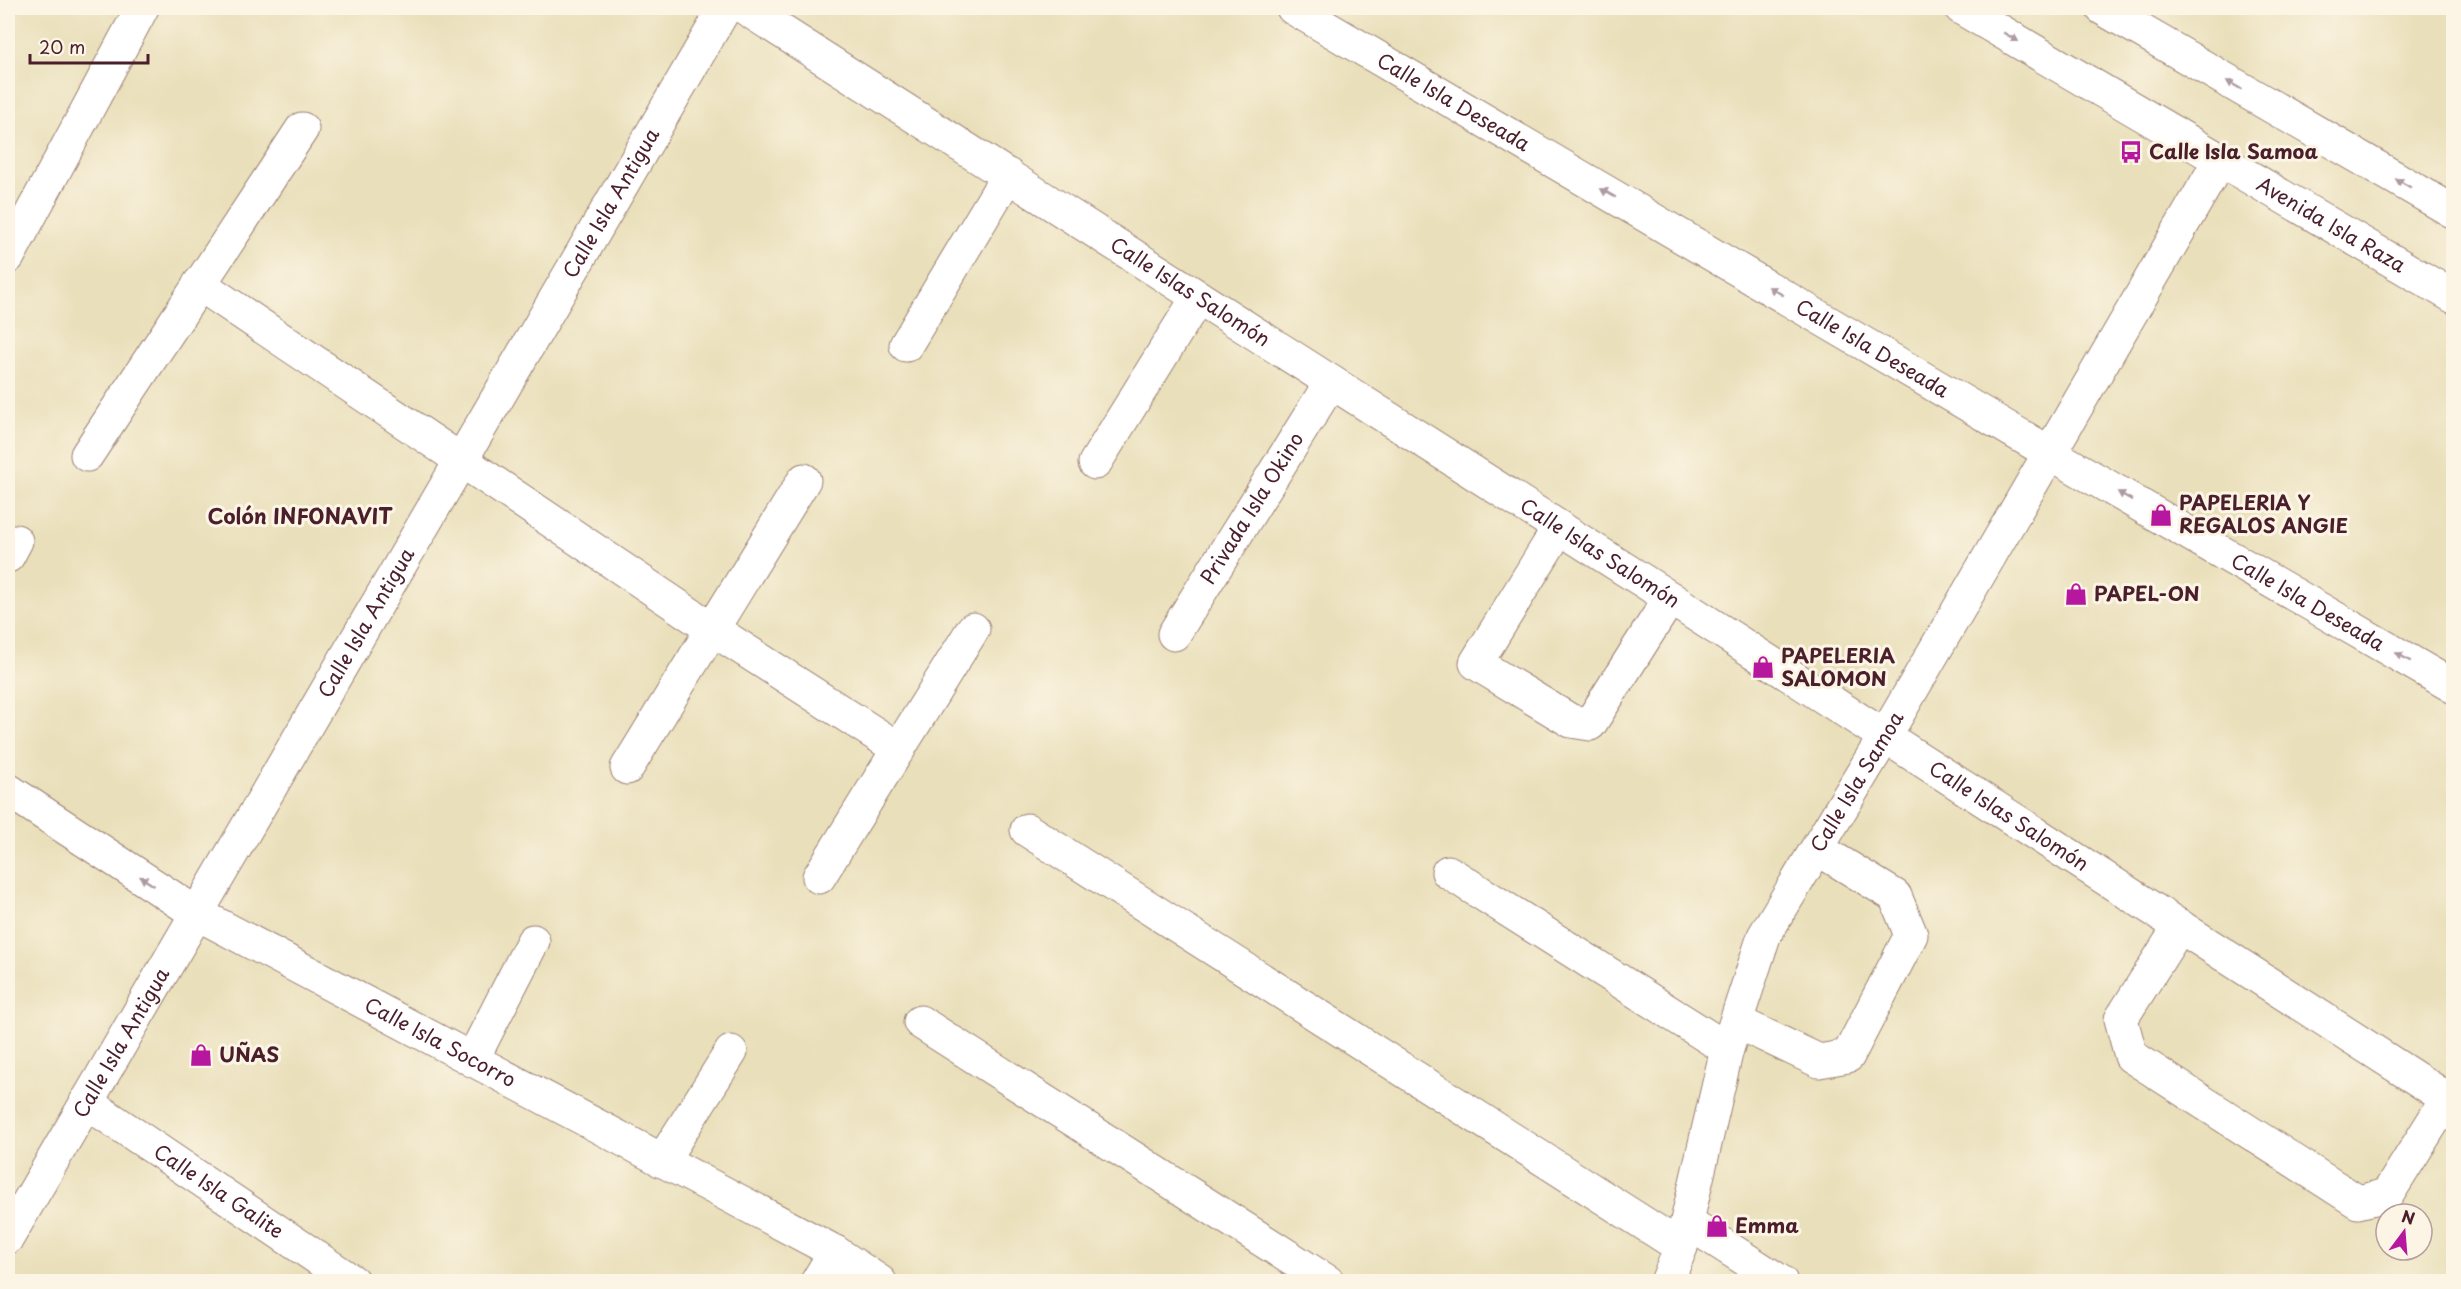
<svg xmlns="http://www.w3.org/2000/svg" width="2461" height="1289" viewBox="0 0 2461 1289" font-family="'Playpen Sans',sans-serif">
  <rect width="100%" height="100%" fill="#fcf5e5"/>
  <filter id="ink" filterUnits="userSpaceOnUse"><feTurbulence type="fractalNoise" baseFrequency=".0167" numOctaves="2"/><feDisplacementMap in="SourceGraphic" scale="12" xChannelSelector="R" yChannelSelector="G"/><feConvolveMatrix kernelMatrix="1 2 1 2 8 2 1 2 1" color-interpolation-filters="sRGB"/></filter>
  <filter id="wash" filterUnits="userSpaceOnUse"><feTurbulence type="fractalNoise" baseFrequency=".008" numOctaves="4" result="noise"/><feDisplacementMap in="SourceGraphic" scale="24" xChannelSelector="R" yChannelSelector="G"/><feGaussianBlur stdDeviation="1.35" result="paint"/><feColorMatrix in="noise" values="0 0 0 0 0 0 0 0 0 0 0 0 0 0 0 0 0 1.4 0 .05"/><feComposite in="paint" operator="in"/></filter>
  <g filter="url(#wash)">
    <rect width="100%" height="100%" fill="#e9dfba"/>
  </g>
  <g filter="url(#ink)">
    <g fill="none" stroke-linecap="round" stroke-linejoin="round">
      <g stroke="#9a7f72" stroke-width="35">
        <g id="street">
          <path id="s1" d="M745,8L1670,598L2454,1103"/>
          <path id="s2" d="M1293,8L2050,453L2454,687"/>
          <path d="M8,257L142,8"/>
          <path d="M199,284L712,629L899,749"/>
          <path d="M906,345L1008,175"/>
          <path d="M87,455L302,129"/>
          <path d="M1095,463L1198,297"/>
          <path d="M1559,528L1476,663L1487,670L1571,721L1590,724L1670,598"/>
          <path d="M8,556L16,541"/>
          <path id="s3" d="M1174,634L1331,382"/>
          <path d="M627,768L804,480"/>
          <path id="s4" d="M8,790L196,913L835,1252L880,1282"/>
          <path d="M1027,830L1681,1247"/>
          <path d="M1448,872L1727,1049"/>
          <path d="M819,877L973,629"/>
          <path d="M2180,926L2121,1019L2131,1056L2358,1202L2387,1195L2447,1099"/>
          <path d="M920,1022L1328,1282"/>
          <path d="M1737,1022L1819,1061L1848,1056L1911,935L1895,896L1818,849"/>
          <path d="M472,1060L533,941"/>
          <path id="s5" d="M86,1102L353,1282"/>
          <path d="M662,1161L731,1052"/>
          <path d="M1687,1222L1781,1282"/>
          <path id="s6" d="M8,1237L725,8"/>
          <path d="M817,1282L835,1252"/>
          <path id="s7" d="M1667,1282L1681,1247L1727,1049L1764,936L1885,736L2220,160"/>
        </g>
      </g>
      <g stroke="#9a7f72" stroke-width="35">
        <g id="secondary">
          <path id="s8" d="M1961,8L2454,297"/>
          <path d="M2102,8L2454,212"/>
        </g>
      </g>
      <use href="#street" stroke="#fff" stroke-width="33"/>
      <use href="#secondary" stroke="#fff" stroke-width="33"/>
    </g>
    <defs><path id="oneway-solid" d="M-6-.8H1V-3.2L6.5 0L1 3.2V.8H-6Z" transform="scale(1.5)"/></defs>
    <g fill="#ae9aa0">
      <use href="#oneway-solid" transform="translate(2011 37) rotate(30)"/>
      <use href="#oneway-solid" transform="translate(2234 85) rotate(-150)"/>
      <use href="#oneway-solid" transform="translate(2403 183) rotate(-150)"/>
      <use href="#oneway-solid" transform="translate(1608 193) rotate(-150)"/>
      <use href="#oneway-solid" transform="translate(1776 291) rotate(-150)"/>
      <use href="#oneway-solid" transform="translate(2125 496) rotate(-150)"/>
      <use href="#oneway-solid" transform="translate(2403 657) rotate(-150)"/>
      <use href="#oneway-solid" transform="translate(147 881) rotate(-147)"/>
    </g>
  </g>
  <defs>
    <g id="bus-bare" transform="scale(1.8)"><path d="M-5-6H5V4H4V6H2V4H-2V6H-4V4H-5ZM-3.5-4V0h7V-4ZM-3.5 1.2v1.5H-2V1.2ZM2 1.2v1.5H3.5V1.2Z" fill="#b5179e" stroke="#fcf5e5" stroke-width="2.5" paint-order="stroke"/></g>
    <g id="shop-bare" transform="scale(1.8)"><path d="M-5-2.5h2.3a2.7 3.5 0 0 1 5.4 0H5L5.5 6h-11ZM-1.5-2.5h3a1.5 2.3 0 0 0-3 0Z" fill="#b5179e" stroke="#fcf5e5" stroke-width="2.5" paint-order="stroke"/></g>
  </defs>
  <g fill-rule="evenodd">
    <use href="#bus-bare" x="2131" y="152"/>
    <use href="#shop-bare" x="2161" y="515"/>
    <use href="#shop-bare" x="2076" y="594"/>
    <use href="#shop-bare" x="1763" y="667"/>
    <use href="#shop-bare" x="201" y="1055"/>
    <use href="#shop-bare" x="1717" y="1226"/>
  </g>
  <g text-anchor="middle" stroke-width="6" stroke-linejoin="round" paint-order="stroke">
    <g font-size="20" fill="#4a1f2b" stroke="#fcf5e5">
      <text dy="7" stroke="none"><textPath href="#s2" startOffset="186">Calle Isla Deseada</textPath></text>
      <text dy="7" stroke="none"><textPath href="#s6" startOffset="1197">Calle Isla Antigua</textPath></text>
      <text dy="7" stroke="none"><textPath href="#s8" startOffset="429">Avenida Isla Raza</textPath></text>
      <text dy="7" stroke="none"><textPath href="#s1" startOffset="528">Calle Islas Salomón</textPath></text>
      <text dy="7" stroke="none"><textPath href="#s2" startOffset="672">Calle Isla Deseada</textPath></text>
      <text dy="7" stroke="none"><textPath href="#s3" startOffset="148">Privada Isla Okino</textPath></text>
      <text dy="7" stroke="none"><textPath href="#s1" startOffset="1014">Calle Islas Salomón</textPath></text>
      <text dy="7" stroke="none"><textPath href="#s2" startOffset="1176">Calle Isla Deseada</textPath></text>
      <text dy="7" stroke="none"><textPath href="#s6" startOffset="711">Calle Isla Antigua</textPath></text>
      <text dy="7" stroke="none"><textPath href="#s7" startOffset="540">Calle Isla Samoa</textPath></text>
      <text dy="7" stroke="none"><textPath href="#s1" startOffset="1500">Calle Islas Salomón</textPath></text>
      <text dy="7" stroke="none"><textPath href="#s6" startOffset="225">Calle Isla Antigua</textPath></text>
      <text dy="7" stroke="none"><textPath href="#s4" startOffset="501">Calle Isla Socorro</textPath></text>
      <text dy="7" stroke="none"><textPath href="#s5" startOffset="160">Calle Isla Galite</textPath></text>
    </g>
    <g font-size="20" font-weight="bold" fill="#4a1f2b" stroke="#fcf5e5" text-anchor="start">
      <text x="2149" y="159">Calle Isla Samoa</text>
      <text x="2179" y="510">PAPELERIA Y<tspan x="2179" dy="23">REGALOS ANGIE</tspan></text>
      <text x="2094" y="601">PAPEL-ON</text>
      <text x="1781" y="663">PAPELERIA<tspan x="1781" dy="23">SALOMON</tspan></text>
      <text x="219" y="1062">UÑAS</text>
      <text x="1735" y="1233">Emma</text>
    </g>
    <g font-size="21" font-weight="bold" fill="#4a1f2b" stroke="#fcf5e5">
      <text x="300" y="524">Colón INFONAVIT</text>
    </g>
  </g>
  <rect width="2461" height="1289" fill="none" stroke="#fcf5e5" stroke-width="30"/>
  <g transform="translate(2404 1232) rotate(16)"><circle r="28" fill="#fcf5e5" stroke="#b59f9b" stroke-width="1.5"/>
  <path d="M0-4.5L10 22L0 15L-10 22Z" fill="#b5179e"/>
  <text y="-9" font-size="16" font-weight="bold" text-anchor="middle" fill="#4a1f2b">N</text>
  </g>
  <path d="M30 54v9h118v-9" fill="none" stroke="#4a1f2b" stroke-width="3"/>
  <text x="39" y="54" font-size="18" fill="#4a1f2b" stroke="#fcf5e5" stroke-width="4.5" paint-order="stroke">20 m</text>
</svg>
